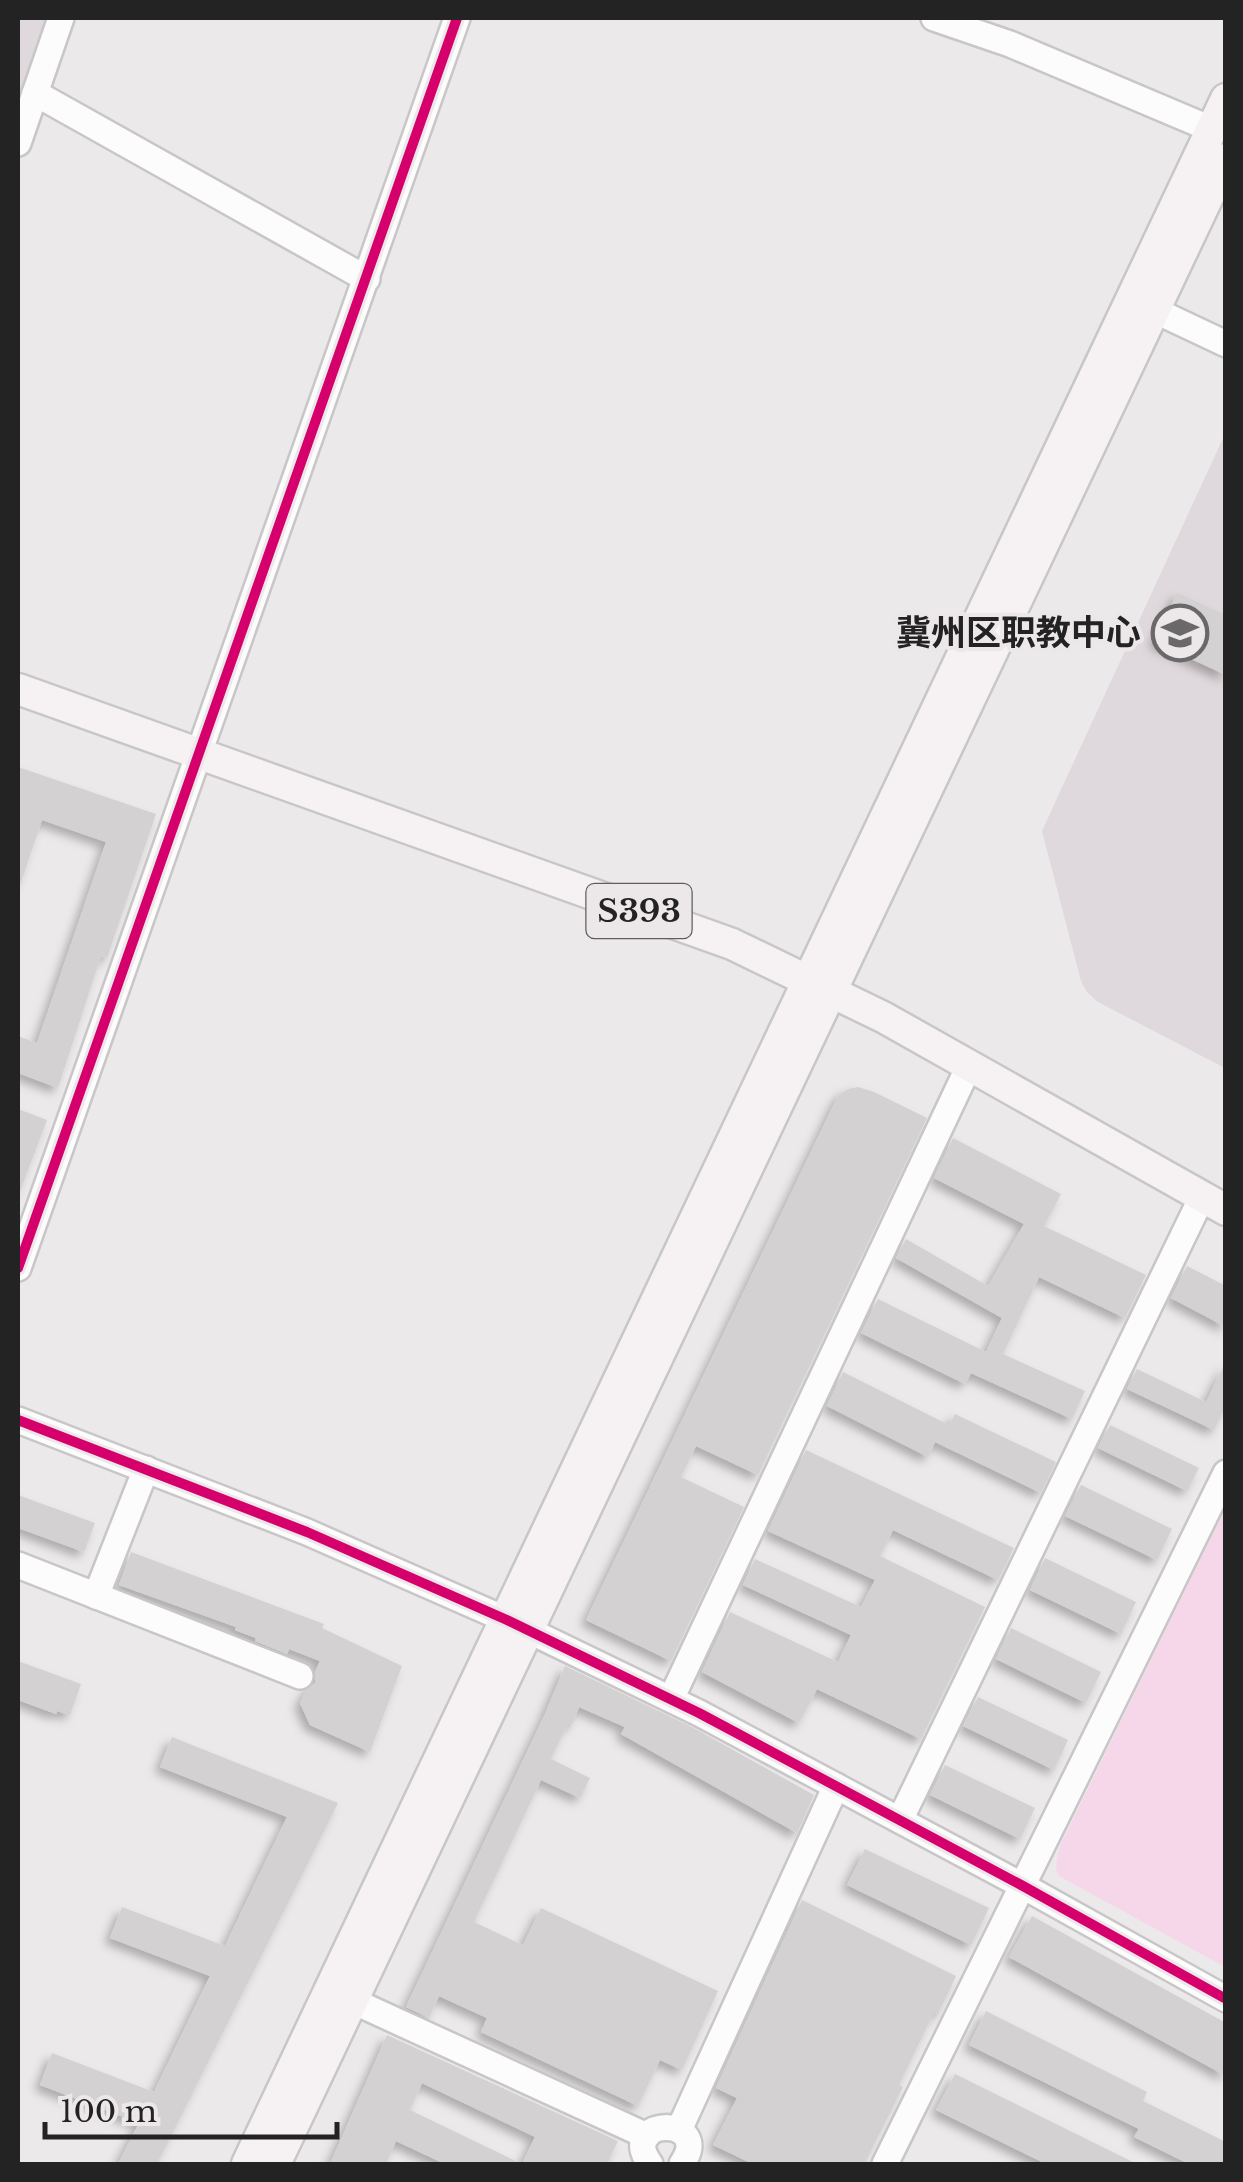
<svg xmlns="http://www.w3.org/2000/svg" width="1243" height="2182" viewBox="0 0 1243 2182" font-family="'Libre Baskerville','Noto Sans SC',serif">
  <defs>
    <filter id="shadow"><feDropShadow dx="-5.5" dy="5.5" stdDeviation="5" flood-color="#0004"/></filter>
  </defs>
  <rect width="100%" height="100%" fill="#ebe9ea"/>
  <g fill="#dfd8dc">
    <path d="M18,18H47L18,103Z"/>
    <path d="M1225,434V1068L1098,1002L1087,992L1081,981L1042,831Z"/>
  </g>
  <path fill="#f5d7e9" d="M1225,1509V1967L1059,1876C1053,1867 1058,1855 1060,1846Z"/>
  <g fill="#d3d1d2" fill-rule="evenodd" filter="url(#shadow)">
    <path d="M1177,593L1226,615V675L1154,642Z"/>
    <path d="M18,767L156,814L107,958L101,956L58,1088L18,1073V1036L37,1043L106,842L42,820L20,885L18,884Z"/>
    <path d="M858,1087L874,1092L927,1118L758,1475L696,1446L681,1477L744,1507L671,1661L586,1620L834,1104L839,1095L848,1089Z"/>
    <path d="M18,1109L47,1120L19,1194H18Z"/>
    <path d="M953,1138L1061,1194L1044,1226L1146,1275L1125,1318L1039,1277L1003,1354L1085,1391L1072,1419L971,1373L965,1384L861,1333L878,1299L986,1352L1002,1318L896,1258L906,1239L988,1286L1024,1224L934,1178Z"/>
    <path d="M1187,1266L1226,1286V1327L1171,1298Z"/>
    <path d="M1226,1362V1406L1214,1430L1127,1389L1137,1369L1206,1402Z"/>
    <path d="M843,1372L949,1425L955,1414L1056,1462L1041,1493L935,1442L928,1457L827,1406Z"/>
    <path d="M1110,1425L1199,1468L1187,1491L1098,1448Z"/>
    <path d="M806,1450L1014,1548L998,1580L893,1530L880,1556L985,1607L921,1739L817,1689L799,1723L702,1672L730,1612L838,1662L851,1635L743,1585L755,1559L861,1607L875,1580L768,1531Z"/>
    <path d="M1081,1485L1172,1529L1157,1560L1065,1516Z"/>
    <path d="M18,1495L95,1523L84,1552L18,1528Z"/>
    <path d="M131,1552L324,1624L322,1628L402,1666L370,1752L310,1725L300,1703L306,1691L315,1683V1672L320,1661L289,1649L287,1654L255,1641L256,1638L235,1630L236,1627L119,1585Z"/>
    <path d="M1045,1558L1136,1602L1121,1634L1030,1590Z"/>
    <path d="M1011,1628L1101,1672L1086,1703L996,1659Z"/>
    <path d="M18,1661L81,1684L70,1715L57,1711L56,1714L18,1700Z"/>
    <path d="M565,1666L692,1727L814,1795L797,1833L621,1734L625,1727L579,1707L572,1725L568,1723L551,1759L590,1778L580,1798L541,1780L474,1922L523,1945L541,1908L718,1991L682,2070L660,2060L638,2106L481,2032L487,2018L439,1996L429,2018L406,2007L545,1714Z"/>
    <path d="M978,1697L1068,1740L1054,1770L963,1726Z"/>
    <path d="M172,1737L338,1803L157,2164H118L139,2123L40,2085L52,2053L154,2092L210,1976L110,1938L122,1907L225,1946L287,1817L160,1767Z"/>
    <path d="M945,1765L1035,1808L1020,1839L930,1795Z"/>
    <path d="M865,1849L989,1908L971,1945L847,1885Z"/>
    <path d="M802,1900L956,1976L938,2014L934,2012L899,2085L903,2087L864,2164H753L713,2145L737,2098L716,2088Z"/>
    <path d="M1032,1916L1226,2023V2076L1009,1957Z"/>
    <path d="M986,2011L1147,2092L1143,2101L1226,2142V2164H1189L1134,2137L1139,2129L969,2045Z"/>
    <path d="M387,2035L618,2141L607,2164H445L396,2141L386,2164H330ZM422,2083L535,2137L522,2164L410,2110Z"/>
    <path d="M955,2074L1137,2164H1046L936,2110Z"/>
  </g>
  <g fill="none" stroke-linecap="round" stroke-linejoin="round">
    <g stroke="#c8c6c7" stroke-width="30">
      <g id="minor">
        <path d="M934,18L1010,44L1211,129"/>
        <path d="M35,93L367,279"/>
        <path d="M18,143L61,18"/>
        <path d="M1154,310L1226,344"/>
        <path d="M18,1268C164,851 314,435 457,18"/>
        <path d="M18,1420L307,1532L507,1620L699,1713L1023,1886L1226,1999"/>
        <path d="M18,1565L300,1676"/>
        <path d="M96,1596L146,1469"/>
        <path d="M671,1699L969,1066"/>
        <path d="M900,1820L1202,1197"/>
        <path d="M353,2001L647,2136"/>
        <path d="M679,2130L836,1786"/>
        <path d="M650,2164C616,2116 715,2115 682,2164"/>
        <path d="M885,2164L1226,1473"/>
      </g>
    </g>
    <g stroke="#c8c7c8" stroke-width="35">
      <g id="major">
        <path d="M18,689L732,944L883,1017L1226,1210"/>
        <path d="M247,2164L1226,99"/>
        <path d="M275,2164L1226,159"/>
      </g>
    </g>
    <use href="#minor" stroke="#fcfcfc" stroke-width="25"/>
    <use href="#major" stroke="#f6f2f4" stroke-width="30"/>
    <g stroke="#ece8ea" stroke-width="16">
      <g id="cycleway">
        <path d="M18,1268C164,851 314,435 457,18"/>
        <path d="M18,1420L307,1532L507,1620L699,1713L1023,1886L1226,1999"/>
      </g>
    </g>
    <use href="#cycleway" stroke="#d6006c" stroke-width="10"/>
  </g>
  <defs>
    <g id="school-ring" transform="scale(2.875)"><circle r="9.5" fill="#ece8ea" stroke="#6a6869" stroke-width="1.5"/><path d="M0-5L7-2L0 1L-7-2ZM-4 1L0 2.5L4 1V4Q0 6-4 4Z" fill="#6a6869"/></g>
  </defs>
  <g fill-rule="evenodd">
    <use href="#school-ring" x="1180" y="633"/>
  </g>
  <g text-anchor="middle" stroke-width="8" stroke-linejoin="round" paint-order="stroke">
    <rect fill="#ece8ea" stroke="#605e5f" stroke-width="2.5" x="586.5" y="884" width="105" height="54" rx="8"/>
    <g font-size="32" font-weight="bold" fill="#242324">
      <text x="639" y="922">S393</text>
    </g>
    <g font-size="35" font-weight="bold" fill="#242324" stroke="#ece8ea" text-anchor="end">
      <text x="1141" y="645">冀州区职教中心</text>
    </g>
  </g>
  <rect width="1243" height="2182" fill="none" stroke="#242324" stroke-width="40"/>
  <path d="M45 2122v15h292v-15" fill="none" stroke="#242324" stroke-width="5"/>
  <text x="60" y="2122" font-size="30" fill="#242324" stroke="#ece8ea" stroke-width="8" paint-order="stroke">100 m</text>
</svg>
